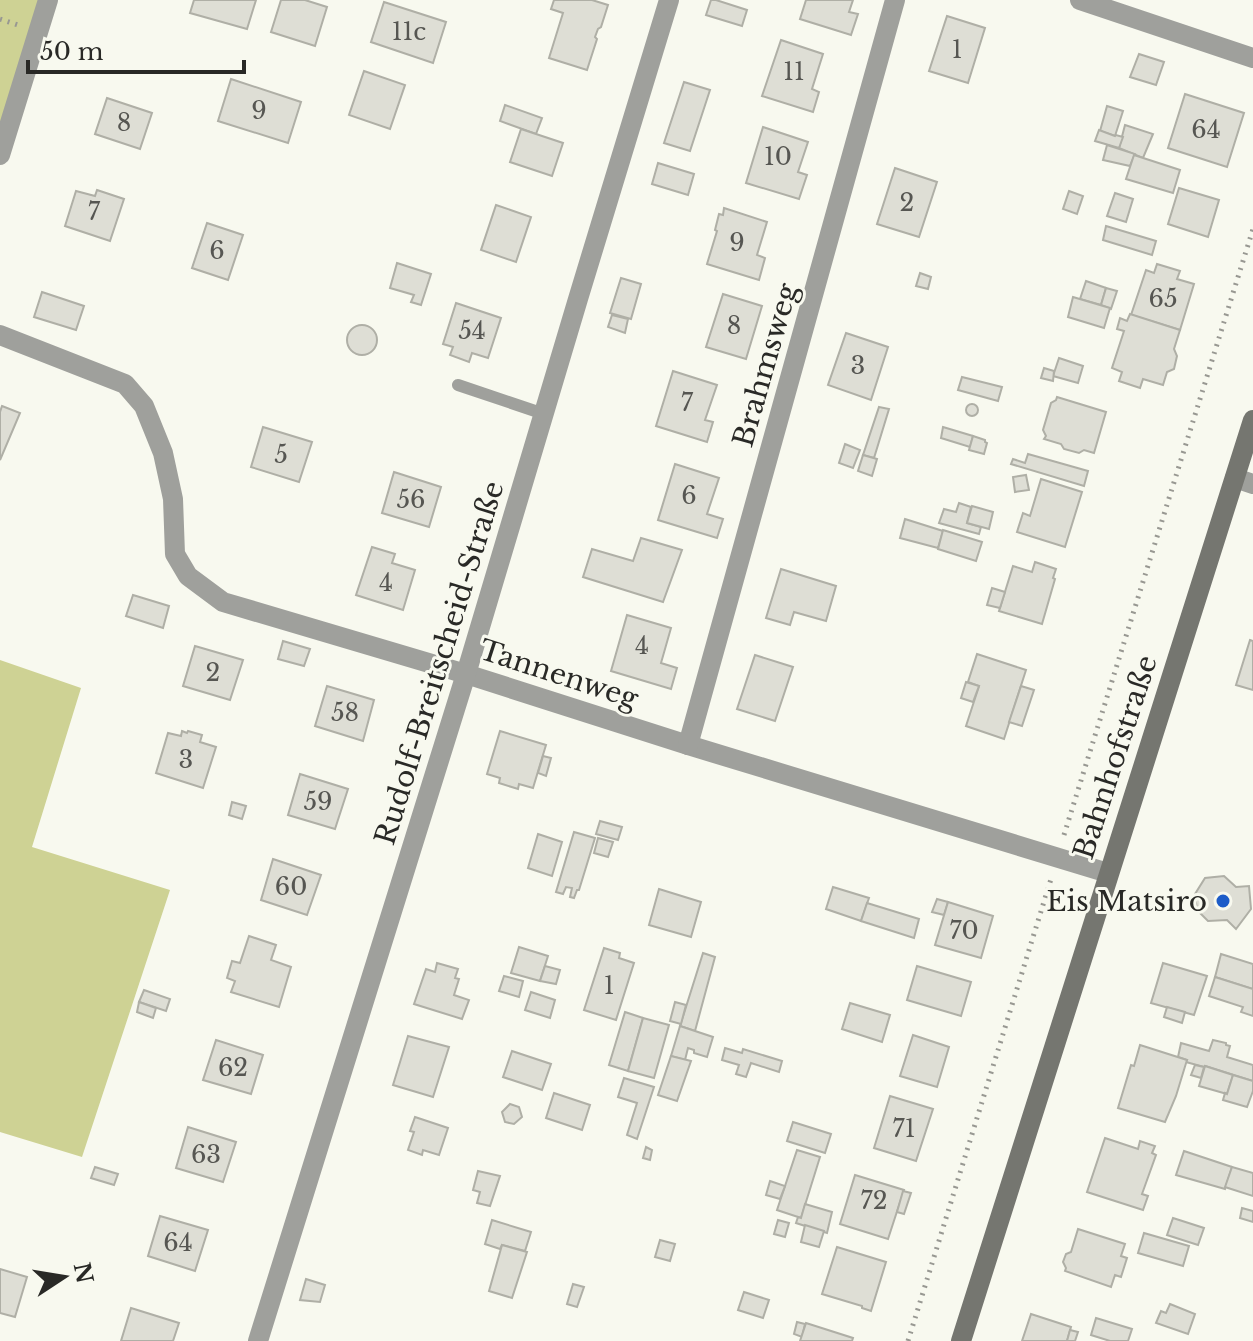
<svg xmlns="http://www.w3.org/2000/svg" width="1253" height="1341" viewBox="0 0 1253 1341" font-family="'Libre Baskerville',serif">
  <rect width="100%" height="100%" fill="#f8f9ef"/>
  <g fill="#ced294">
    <path d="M0,0H45L0,141Z"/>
    <path d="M0,660L81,688L32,847L170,890L82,1157L0,1132Z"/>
  </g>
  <g fill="#deded5" stroke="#afafa6" stroke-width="2">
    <path d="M194,0H256L247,29L190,13Z"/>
    <path d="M281,0H305L327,7L315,46L271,32Z"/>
    <path d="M554,0H592L608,5L601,27L598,29L595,37L597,39L587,70L549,58L563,13L551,9Z"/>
    <path d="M711,0H716L747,10L742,26L706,15Z"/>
    <path d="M806,0H853L849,12L858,14L851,35L800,19Z"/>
    <path d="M384,2L446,22L433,63L371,42Z"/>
    <path d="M947,16L985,28L968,83L929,71Z"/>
    <path d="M781,40L823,54L812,89L819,92L813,112L762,96Z"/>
    <path d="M1139,54L1164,62L1156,85L1130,77Z"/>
    <path d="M364,71L405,85L390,129L349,115Z"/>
    <path d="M231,79L301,102L288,143L218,121Z"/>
    <path d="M684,82L710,90L690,151L664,143Z"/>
    <path d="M1185,94L1244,113L1227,167L1168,148Z"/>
    <path d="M107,98L152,113L140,149L95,134Z"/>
    <path d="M505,105L542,118L536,134L500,121Z"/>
    <path d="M1107,106L1123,111L1115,136L1100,131Z"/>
    <path d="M1125,125L1153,134L1143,158L1119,148Z"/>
    <path d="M763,127L808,142L798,172L807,175L799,199L746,183Z"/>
    <path d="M521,129L563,143L552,176L510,162Z"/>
    <path d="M1099,130L1115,136L1116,135L1123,137L1119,148L1095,141Z"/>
    <path d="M1107,145L1135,154L1130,166L1103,160Z"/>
    <path d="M1134,155L1180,170L1173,193L1126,179Z"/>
    <path d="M658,163L694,174L688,195L652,184Z"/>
    <path d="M895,168L937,182L919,237L877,224Z"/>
    <path d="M1179,188L1219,200L1208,237L1168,224Z"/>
    <path d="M97,190L124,199L110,241L65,226L76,191L95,196Z"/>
    <path d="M1069,191L1083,196L1077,214L1063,209Z"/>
    <path d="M1115,193L1133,199L1126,222L1107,216Z"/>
    <path d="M496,205L531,217L516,262L481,250Z"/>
    <path d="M724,208L767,222L757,255L765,258L759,280L707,264L717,231L715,230L719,214L723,215Z"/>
    <path d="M207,223L243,235L228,280L192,268Z"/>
    <path d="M1106,226L1156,241L1152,255L1103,240Z"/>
    <path d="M397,263L431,274L421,305L411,302L414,295L390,288Z"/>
    <path d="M1157,264L1180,271L1177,279L1194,284L1180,330L1131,315L1146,270L1154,273Z"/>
    <path d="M920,273L931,277L928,289L916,286Z"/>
    <path d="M621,278L641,284L631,319L610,313Z"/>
    <path d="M1086,281L1106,288L1101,305L1080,299Z"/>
    <path d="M1106,288L1117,291L1111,309L1101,305Z"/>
    <path d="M42,292L84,306L76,330L34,317Z"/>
    <path d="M723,294L762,306L746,359L706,347Z"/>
    <path d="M1073,297L1110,308L1104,328L1068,317Z"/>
    <path d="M456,303L501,318L488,358L472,353L469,362L450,355L453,347L443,344Z"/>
    <path d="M1130,314L1180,330L1174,349L1177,356L1174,369L1167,372L1163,385L1143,379L1140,388L1119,381L1122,372L1112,368L1124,331L1117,329L1120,318L1127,321Z"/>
    <path d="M612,315L628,319L625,333L608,327Z"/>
    <circle cx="362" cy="340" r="15"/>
    <path d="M846,333L888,347L871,400L828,385Z"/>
    <path d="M1059,358L1083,366L1078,383L1053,376Z"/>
    <path d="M1044,368L1054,371L1053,381L1041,378Z"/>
    <path d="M673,371L717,385L705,420L713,422L707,442L656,426Z"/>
    <path d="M962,377L1002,387L998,401L958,390Z"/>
    <path d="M1057,397L1106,412L1094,453L1084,450L1079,453L1064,449L1061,444L1044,439L1046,436L1043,430L1051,403L1056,400Z"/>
    <circle cx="972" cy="410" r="6"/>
    <path d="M2,406L20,413L0,460V412Z"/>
    <path d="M879,407L889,409L874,458L863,455Z"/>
    <path d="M263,427L312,442L299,482L251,467Z"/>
    <path d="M943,427L973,436L970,447L941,438Z"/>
    <path d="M973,436L985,440V442L987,443L984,454L969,450Z"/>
    <path d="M845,444L860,450L853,468L839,463Z"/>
    <path d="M1028,454L1088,471L1084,486L1011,464L1013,459L1025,463Z"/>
    <path d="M863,455L877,459L872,476L858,471Z"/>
    <path d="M675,464L719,478L707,514L723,519L717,538L658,520Z"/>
    <path d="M394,472L441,487L429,527L382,513Z"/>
    <path d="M1026,475L1029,490L1015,492L1013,477Z"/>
    <path d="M1041,479L1082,492L1065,547L1017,532L1023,513L1030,516Z"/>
    <path d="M959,503L971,507L967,523L981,527L979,534L939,523L944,509L956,512Z"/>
    <path d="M972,506L993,512L989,529L967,523Z"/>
    <path d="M905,519L943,531L938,548L900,538Z"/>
    <path d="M943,530L982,542L976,561L938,549Z"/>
    <path d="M641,538L682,550L663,602L583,577L592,549L633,561Z"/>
    <path d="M372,547L395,554L392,563L415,570L403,610L356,595Z"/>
    <path d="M1035,562L1056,569L1053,578L1055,579L1042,624L999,611L1013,566L1032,572Z"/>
    <path d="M781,569L836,586L826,621L794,612L790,625L766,618Z"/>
    <path d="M992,588L1005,592L1000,608L987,605Z"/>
    <path d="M133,595L169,606L163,628L126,616Z"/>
    <path d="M627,615L671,628L661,663L677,668L671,689L611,671Z"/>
    <path d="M1250,640L1253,641V690L1236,685Z"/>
    <path d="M283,641L310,649L304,666L278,659Z"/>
    <path d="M195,646L243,660L230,700L183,686Z"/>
    <path d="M977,654L1026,670L1004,739L966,726L979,686L968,682Z"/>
    <path d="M755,655L793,667L775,721L737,709Z"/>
    <path d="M966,682L979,686L973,702L961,698Z"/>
    <path d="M327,686L374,700L363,741L315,726Z"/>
    <path d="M1021,686L1034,690L1022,726L1009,722Z"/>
    <path d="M182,731L187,733L188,731L202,735L200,742L216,747L203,788L156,773L168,733L181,736Z"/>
    <path d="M500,731L546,745L533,788L519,784L518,789L499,783L500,778L487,774Z"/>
    <path d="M543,756L551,758L546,776L538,773Z"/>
    <path d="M300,774L348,789L335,829L288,815Z"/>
    <path d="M232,802L246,806L242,819L229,815Z"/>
    <path d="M600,821L622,827L618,840L596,834Z"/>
    <path d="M574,832L595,838L579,890H577L574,898L570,897L572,888L566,887L563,894L556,892Z"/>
    <path d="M538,834L562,842L552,876L528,868Z"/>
    <path d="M598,838L613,842L608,857L594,853Z"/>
    <path d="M273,859L321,875L307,915L261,900Z"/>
    <path d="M1224,876L1236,887L1249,886L1251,909L1236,929L1227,920L1208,921L1197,910L1195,894L1205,878Z"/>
    <path d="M833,887L869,898L861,921L826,909Z"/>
    <path d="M659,889L701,902L691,937L649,925Z"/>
    <path d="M937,899L948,902L944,915L932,912Z"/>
    <path d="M948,902L993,916L981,958L935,945Z"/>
    <path d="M867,903L919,919L914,938L861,921Z"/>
    <path d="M249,936L276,945L271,960L291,967L279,1007L231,992L235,981L227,978L232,961L240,963Z"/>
    <path d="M519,947L548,956L540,981L511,973Z"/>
    <path d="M604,948L620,953L619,958L634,963L616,1020L584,1010Z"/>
    <path d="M703,953L715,957L695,1031L680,1026Z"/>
    <path d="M1221,954L1253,964V989L1215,977Z"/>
    <path d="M437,963L458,969L455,978L459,979L454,995L469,1000L462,1019L414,1004L426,969L435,972Z"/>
    <path d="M1163,963L1207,976L1194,1015L1151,1003Z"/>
    <path d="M545,966L560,970L556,984L540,981Z"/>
    <path d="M917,966L971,982L961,1016L907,1000Z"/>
    <path d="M504,976L523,981L519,997L499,991Z"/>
    <path d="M1215,977L1253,989V1016L1241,1012L1243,1007L1209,996Z"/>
    <path d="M144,990L170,999L166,1011L139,1002Z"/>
    <path d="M531,992L555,1000L550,1018L525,1010Z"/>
    <path d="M139,1002L156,1008L153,1018L137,1012Z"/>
    <path d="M675,1002L686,1005L681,1024L670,1021Z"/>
    <path d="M850,1003L890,1015L882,1042L842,1029Z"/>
    <path d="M1167,1007L1185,1012L1182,1023L1164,1017Z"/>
    <path d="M625,1012L643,1018L628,1071L609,1065Z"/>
    <path d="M643,1018L669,1025L654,1078L628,1071Z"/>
    <path d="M680,1026L713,1037L707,1057L694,1053V1050L688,1048L685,1060L671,1056Z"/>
    <path d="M913,1035L949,1047L937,1087L900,1076Z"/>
    <path d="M408,1036L449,1047L433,1097L393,1085Z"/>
    <path d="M216,1040L263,1055L251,1094L203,1080Z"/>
    <path d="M1213,1040L1226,1043V1045L1230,1046L1227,1057L1253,1065V1081L1205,1066L1204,1067L1186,1062L1187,1060L1178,1057L1181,1043L1209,1051Z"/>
    <path d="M1140,1045L1187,1060L1176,1096L1165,1122L1118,1108L1131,1065L1134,1066Z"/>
    <path d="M725,1048L742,1053L743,1049L782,1061L779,1072L751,1063L746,1077L736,1074L739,1065L722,1060Z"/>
    <path d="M512,1051L551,1064L542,1090L503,1077Z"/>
    <path d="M671,1056L691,1061L677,1101L658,1095Z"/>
    <path d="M1195,1065L1204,1067L1201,1078L1191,1075Z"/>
    <path d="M1205,1066L1233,1075L1227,1094L1199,1086Z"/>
    <path d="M1233,1075L1253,1081V1091L1247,1107L1223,1100L1225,1093L1227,1094Z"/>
    <path d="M624,1078L654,1087L637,1139L627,1135L637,1103L618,1097Z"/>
    <path d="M554,1093L590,1105L582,1130L546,1118Z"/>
    <path d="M890,1096L933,1109L916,1161L874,1148Z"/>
    <path d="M510,1104L519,1107L522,1117L514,1124L505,1122L502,1112Z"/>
    <path d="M415,1117L448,1128L439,1155L423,1150L422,1155L408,1150L414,1132L410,1131Z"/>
    <path d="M793,1122L831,1134L825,1153L787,1141Z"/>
    <path d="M188,1127L236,1142L223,1182L176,1168Z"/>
    <path d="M1105,1138L1138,1149L1140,1141L1155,1146L1152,1153L1156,1155L1142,1194L1148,1196L1143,1210L1087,1192Z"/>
    <path d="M646,1147L652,1150L650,1160L643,1158Z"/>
    <path d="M797,1150L820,1157L801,1218L777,1210Z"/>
    <path d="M1184,1151L1232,1167L1225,1189L1176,1175Z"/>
    <path d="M95,1167L118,1174L114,1185L91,1178Z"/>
    <path d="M1232,1167L1253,1173V1196L1225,1187Z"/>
    <path d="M478,1171L500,1176L490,1206L477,1203L480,1192L473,1190Z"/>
    <path d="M855,1175L904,1190L888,1239L840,1224Z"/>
    <path d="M770,1181L785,1186L780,1199L766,1195Z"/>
    <path d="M903,1191L911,1193L904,1214L897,1212Z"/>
    <path d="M805,1204L832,1212L827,1233L796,1223L798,1217L801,1218Z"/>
    <path d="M1242,1208L1253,1211V1222L1240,1218Z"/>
    <path d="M160,1216L208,1230L195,1271L148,1256Z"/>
    <path d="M1173,1218L1204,1228L1198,1245L1167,1235Z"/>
    <path d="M492,1220L531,1232L525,1251L502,1245L500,1249L485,1244Z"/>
    <path d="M778,1220L789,1223L785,1237L774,1234Z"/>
    <path d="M805,1225L824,1231L819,1247L801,1242Z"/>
    <path d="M1078,1229L1125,1244L1121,1256L1127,1258L1121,1277L1115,1275L1111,1287L1065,1271L1066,1268L1063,1262L1066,1254L1071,1252Z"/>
    <path d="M1144,1233L1189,1246L1183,1266L1138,1253Z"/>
    <path d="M660,1240L675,1244L670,1261L655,1257Z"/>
    <path d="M502,1245L527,1252L512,1298L489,1291Z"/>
    <path d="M837,1247L886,1262L871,1311L862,1308V1306L822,1294Z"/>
    <path d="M0,1269L27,1277L15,1317L0,1313Z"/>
    <path d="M306,1279L325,1285L320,1302L300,1300Z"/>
    <path d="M573,1284L584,1287L577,1307L567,1304Z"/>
    <path d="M744,1292L769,1300L763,1318L738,1310Z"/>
    <path d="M1170,1304L1195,1314L1188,1334L1156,1323L1161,1311L1166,1313Z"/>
    <path d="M131,1308L179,1323L173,1341H121Z"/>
    <path d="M1031,1314L1071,1327L1067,1341H1022Z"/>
    <path d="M1096,1318L1132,1329L1128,1341H1110L1091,1335Z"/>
    <path d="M797,1322L805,1324L802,1337L794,1334Z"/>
    <path d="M806,1323L853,1338L852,1341H800Z"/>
    <path d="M1070,1330L1078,1332L1075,1341H1067Z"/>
  </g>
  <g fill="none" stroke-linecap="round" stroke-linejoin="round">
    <g stroke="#989892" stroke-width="5" stroke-dasharray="2 6" stroke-linecap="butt">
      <path d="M0,19L18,25"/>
      <path d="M1064,835L1253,229"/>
      <path d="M908,1341L1051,879"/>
    </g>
    <path stroke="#9fa09c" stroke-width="12" d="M458,385L544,414"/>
    <g stroke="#9fa09c" stroke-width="20">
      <path d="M1080,0L1253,58"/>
      <path d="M0,155L48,0"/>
      <path d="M0,335L125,384L144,406L163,453L173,499L175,554L188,576L223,602L466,674L688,745L1108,873"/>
      <path d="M1235,478L1253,484"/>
      <path d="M688,745L895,0"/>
      <path d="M258,1341L466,674L578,299L669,0"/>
    </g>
    <path stroke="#757670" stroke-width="20" d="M961,1341L1253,420"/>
  </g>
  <circle fill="#1d5cc8" stroke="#f8f9ef" stroke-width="3" cx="1223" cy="901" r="8"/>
  <g text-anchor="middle" stroke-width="6" stroke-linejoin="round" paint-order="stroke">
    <g font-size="24" fill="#565652">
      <text x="409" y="40">11c</text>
      <text x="957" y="58">1</text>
      <text x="794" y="80">11</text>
      <text x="259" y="119">9</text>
      <text x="124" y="131">8</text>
      <text x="1206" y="138">64</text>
      <text x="778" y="165">10</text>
      <text x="907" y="211">2</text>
      <text x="94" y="220">7</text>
      <text x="737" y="251">9</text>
      <text x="217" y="259">6</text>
      <text x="1163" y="307">65</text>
      <text x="734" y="334">8</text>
      <text x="472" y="339">54</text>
      <text x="858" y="374">3</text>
      <text x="687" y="411">7</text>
      <text x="281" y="463">5</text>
      <text x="689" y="504">6</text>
      <text x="411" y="508">56</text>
      <text x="386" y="591">4</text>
      <text x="642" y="654">4</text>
      <text x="213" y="681">2</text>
      <text x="345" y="721">58</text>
      <text x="186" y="768">3</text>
      <text x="318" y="810">59</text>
      <text x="291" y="895">60</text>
      <text x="964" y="939">70</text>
      <text x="609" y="994">1</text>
      <text x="233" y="1076">62</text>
      <text x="904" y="1137">71</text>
      <text x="206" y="1163">63</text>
      <text x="874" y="1209">72</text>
      <text x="178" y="1251">64</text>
    </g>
    <g font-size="28" fill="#292926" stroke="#f8f9ef">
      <text transform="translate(765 365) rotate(-74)" y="10">Brahmsweg</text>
      <text transform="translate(439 663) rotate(-73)" y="10">Rudolf-Breitscheid-Straße</text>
      <text transform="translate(559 674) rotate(18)" y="10">Tannenweg</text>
      <text transform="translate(1115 757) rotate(-72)" y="10">Bahnhofstraße</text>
    </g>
    <g font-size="28" fill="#292926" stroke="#f8f9ef" text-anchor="end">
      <text x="1207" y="911">Eis Matsiro</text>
    </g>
  </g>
  <g transform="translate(64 1277) rotate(78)" stroke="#f8f9ef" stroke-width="6" paint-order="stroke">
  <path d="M0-6L14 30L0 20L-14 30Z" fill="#292926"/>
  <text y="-12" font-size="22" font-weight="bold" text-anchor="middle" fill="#292926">N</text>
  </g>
  <path d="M28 60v12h216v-12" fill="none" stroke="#292926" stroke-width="4"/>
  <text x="40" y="60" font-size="24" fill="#292926" stroke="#f8f9ef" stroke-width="6" paint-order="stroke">50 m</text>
</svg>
